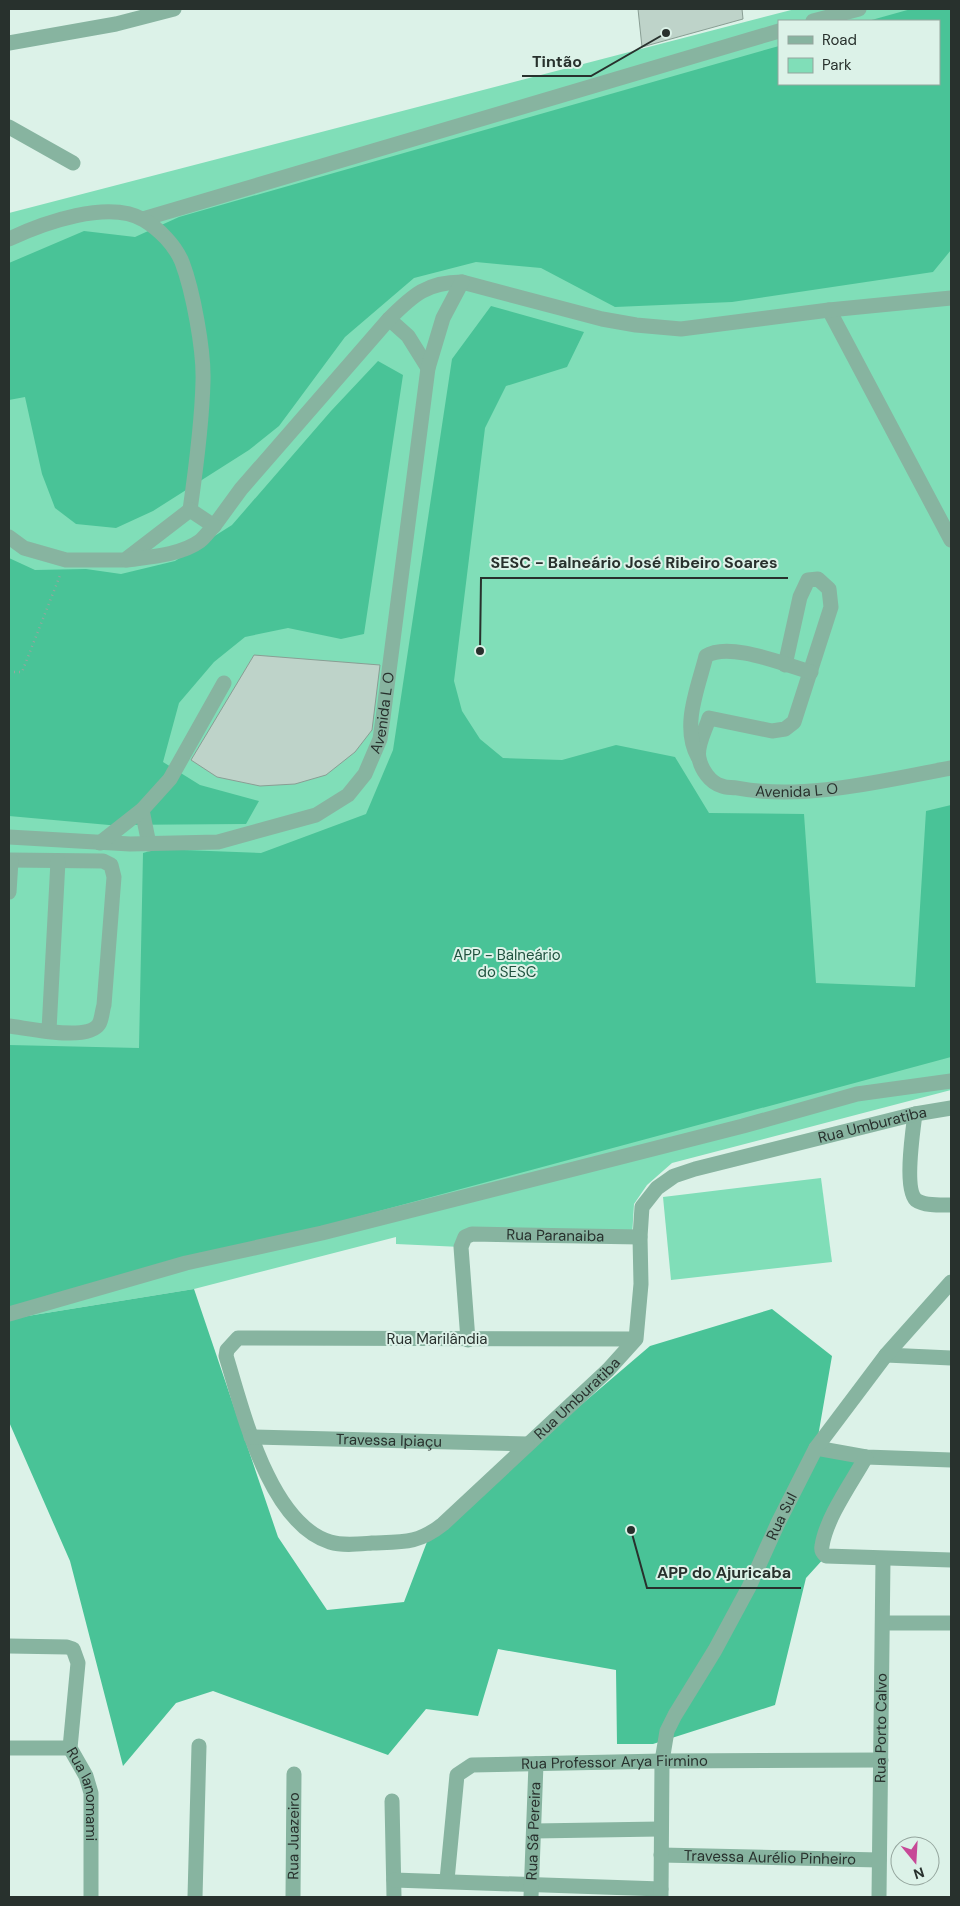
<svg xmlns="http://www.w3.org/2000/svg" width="960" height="1906" viewBox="0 0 960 1906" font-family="'DM Sans',sans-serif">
  <rect width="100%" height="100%" fill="#dcf2e8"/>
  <g fill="#80deb8" fill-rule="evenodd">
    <path d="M795,9H951V1090L672,1163L647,1185L634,1204L632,1237L472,1234L461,1247L396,1244V1237L194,1289L9,1319V213ZM779,21H939V84H779Z"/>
    <path d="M821,1178L832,1262L671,1280L663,1197Z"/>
  </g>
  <g fill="#49c397">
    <path d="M911,9H951V250L933,272L732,302L615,307L541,268L476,262L414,278L345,337L279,426L249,450L153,511L116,528L76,524L55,508L42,474L25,397L9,400V263L84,231L135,237L179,217L779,46V84H939V21H868Z"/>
    <path d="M491,306L584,332L567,367L506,386L485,428L454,681L462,711L480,739L503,758L562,760L616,745L675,757L709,813L804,814L816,983L915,987L926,811L951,805V1057L186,1263L9,1314V1045L139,1048L143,853L157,849L261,853L366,814L393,750L452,359Z"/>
    <path d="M378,361L403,375L364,634L341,639L288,628L245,637L214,662L179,703L163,762L200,785L259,801L246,824L109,825L9,816V558L35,570L86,569L121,574L175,561L232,525L331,411Z"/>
    <path d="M194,1289L278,1537L327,1610L404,1602L430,1534L650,1346L772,1309L832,1356L816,1448L866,1457L828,1525L826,1556L806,1578L775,1705L653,1744H617L616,1670L498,1649L478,1716L426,1709L388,1755L213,1691L176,1703L123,1766L70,1561L9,1422V1319Z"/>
  </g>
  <g fill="#bed3c9" stroke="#899e94">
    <path d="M638,9H742L743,19L642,47Z"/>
    <path d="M254,655L380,665L372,730L355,752L326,775L295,784L260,786L217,777L191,760Z"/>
  </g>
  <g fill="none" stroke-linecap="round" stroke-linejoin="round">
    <path stroke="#95a69e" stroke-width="2.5" stroke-dasharray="1 4" stroke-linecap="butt" d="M9,672H22L61,573"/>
    <g stroke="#87b4a0" stroke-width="15">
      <path d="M813,21L859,9"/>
      <path d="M9,43L116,24L174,9"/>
      <path d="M9,127L73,163"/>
      <path d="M143,219L779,31"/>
      <path d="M9,239C43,223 109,199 144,220C159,229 175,245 182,262C193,291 204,350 203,381C202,424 196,468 190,510"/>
      <path d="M829,310L951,540"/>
      <path d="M389,319L408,336L428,368"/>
      <path d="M9,537L24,548L66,560H125L190,510L214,526L241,489L389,319C413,295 427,282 462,282L602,319L636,325L681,329L829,310L951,298"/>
      <path d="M127,560C149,557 181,555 200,541C205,537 209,531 214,526"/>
      <path id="s1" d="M785,665L800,597L808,580L818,579L829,589L831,607L794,722L785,729L772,731L709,718C706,729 696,746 699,758C701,769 710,783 722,786C726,788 732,787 737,788C804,801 885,780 951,768"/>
      <path d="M698,757C681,726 698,688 706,656C729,641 785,665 811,672"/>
      <path d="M142,810L149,844"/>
      <path id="s2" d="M9,837L130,844L218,842L316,815L348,795L365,774L380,739L383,718L428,368L443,318L462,282"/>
      <path d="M100,843L142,810L170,779L224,683"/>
      <path d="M9,860L103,861L111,865L114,877L104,1005C102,1011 102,1019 99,1024C88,1042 28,1028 9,1026"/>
      <path d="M9,892L11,861"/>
      <path d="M49,1030L58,861"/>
      <path d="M915,1114C913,1130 904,1189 916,1200C924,1206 942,1205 951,1205"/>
      <path d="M9,1314L186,1263L322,1233L743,1126L857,1094L951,1081"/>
      <path id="s3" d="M636,1339L238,1338L227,1350L226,1356C243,1411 269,1523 330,1542C343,1546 359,1544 372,1543C403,1542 418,1544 443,1524L608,1370L636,1339L641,1284L640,1237L642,1207L657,1188L674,1176L695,1169L915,1114L951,1108"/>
      <path id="s4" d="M468,1340L461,1247L465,1237L472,1234L640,1237"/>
      <path d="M886,1355L951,1358"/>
      <path id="s5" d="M251,1437L527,1444"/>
      <path d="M816,1448L866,1457L951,1460"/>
      <path d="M866,1457C852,1482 826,1518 822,1546C821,1551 823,1553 826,1556L951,1560"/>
      <path d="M883,1623H951"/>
      <path id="s6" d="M9,1646L67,1647L73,1649L78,1663L70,1748L86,1776L91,1793V1897"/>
      <path d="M9,1748H70"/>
      <path d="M392,1801L394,1897"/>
      <path d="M534,1831L660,1829"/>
      <path id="s7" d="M661,1855L879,1860"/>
      <path d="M394,1880L661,1889"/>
      <path id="s8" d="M447,1880L457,1775L472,1765L662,1761L881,1760"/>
      <path d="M195,1897L199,1746"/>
      <path id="s9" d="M293,1897L294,1774"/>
      <path id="s10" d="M531,1897L536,1764"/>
      <path id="s11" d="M661,1897L662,1761L667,1731L675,1715L715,1650L749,1587L778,1523L816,1448L886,1355L951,1282"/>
      <path id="s12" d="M879,1897L883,1559"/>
    </g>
  </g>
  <g text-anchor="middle" stroke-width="4" stroke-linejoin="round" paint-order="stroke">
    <g font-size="15" fill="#28312d" stroke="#dcf2e8">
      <text dy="5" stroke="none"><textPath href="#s2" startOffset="440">Avenida L O</textPath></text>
      <text dy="5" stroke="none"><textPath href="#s1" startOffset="496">Avenida L O</textPath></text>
      <text dy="5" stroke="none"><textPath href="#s3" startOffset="1408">Rua Umburatiba</textPath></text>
      <text dy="5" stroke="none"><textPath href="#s4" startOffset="195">Rua Paranaiba</textPath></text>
      <text x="437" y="1344">Rua Marilândia</text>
      <text dy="5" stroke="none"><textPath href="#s3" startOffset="942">Rua Umburatiba</textPath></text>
      <text dy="5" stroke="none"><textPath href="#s5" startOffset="138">Travessa Ipiaçu</textPath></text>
      <text dy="5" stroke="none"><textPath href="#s11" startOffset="410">Rua Sul</textPath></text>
      <text dy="5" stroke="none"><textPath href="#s12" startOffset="169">Rua Porto Calvo</textPath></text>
      <text dy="5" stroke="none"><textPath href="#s8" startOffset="266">Rua Professor Arya Firmino</textPath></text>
      <text dy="5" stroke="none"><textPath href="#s6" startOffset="214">Rua Ianomami</textPath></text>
      <text dy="5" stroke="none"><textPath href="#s10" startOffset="66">Rua Sá Pereira</textPath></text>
      <text dy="5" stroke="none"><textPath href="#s9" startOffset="61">Rua Juazeiro</textPath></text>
      <text dy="5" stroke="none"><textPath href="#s7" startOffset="109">Travessa Aurélio Pinheiro</textPath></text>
    </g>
    <g font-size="15" fill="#20523f" stroke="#dcf2e8">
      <text x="507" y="960">APP - Balneário<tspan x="507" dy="17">do SESC</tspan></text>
    </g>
  </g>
  <path fill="none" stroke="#28312d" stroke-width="2" d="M666 33L591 76H522M480 651L481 578H788M631 1530L647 1588H801"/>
  <g fill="#28312d" stroke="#dcf2e8" stroke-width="2">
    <circle cx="666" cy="33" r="5"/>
    <circle cx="480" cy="651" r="5"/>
    <circle cx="631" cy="1530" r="5"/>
  </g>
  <g font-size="16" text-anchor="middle" font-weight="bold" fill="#28312d" stroke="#dcf2e8" stroke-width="4" stroke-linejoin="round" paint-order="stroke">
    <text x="557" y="67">Tintão</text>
    <text x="634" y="568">SESC - Balneário José Ribeiro Soares</text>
    <text x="724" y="1578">APP do Ajuricaba</text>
  </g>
  <rect width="960" height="1906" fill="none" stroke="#28312d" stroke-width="20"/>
  <rect x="778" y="20" width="162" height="65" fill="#dcf2e8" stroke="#94a59d"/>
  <rect x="788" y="36" width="25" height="8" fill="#87b4a0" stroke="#94a59d"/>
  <text x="822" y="45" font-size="15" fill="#28312d">Road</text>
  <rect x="788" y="58" width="25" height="15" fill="#80deb8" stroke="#94a59d"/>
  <text x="822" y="70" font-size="15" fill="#28312d">Park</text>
  <g transform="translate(915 1861) rotate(162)"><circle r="24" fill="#dcf2e8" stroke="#94a59d"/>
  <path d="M0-4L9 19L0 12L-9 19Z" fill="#c74997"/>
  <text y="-8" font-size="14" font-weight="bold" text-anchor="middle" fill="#28312d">N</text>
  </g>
</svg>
